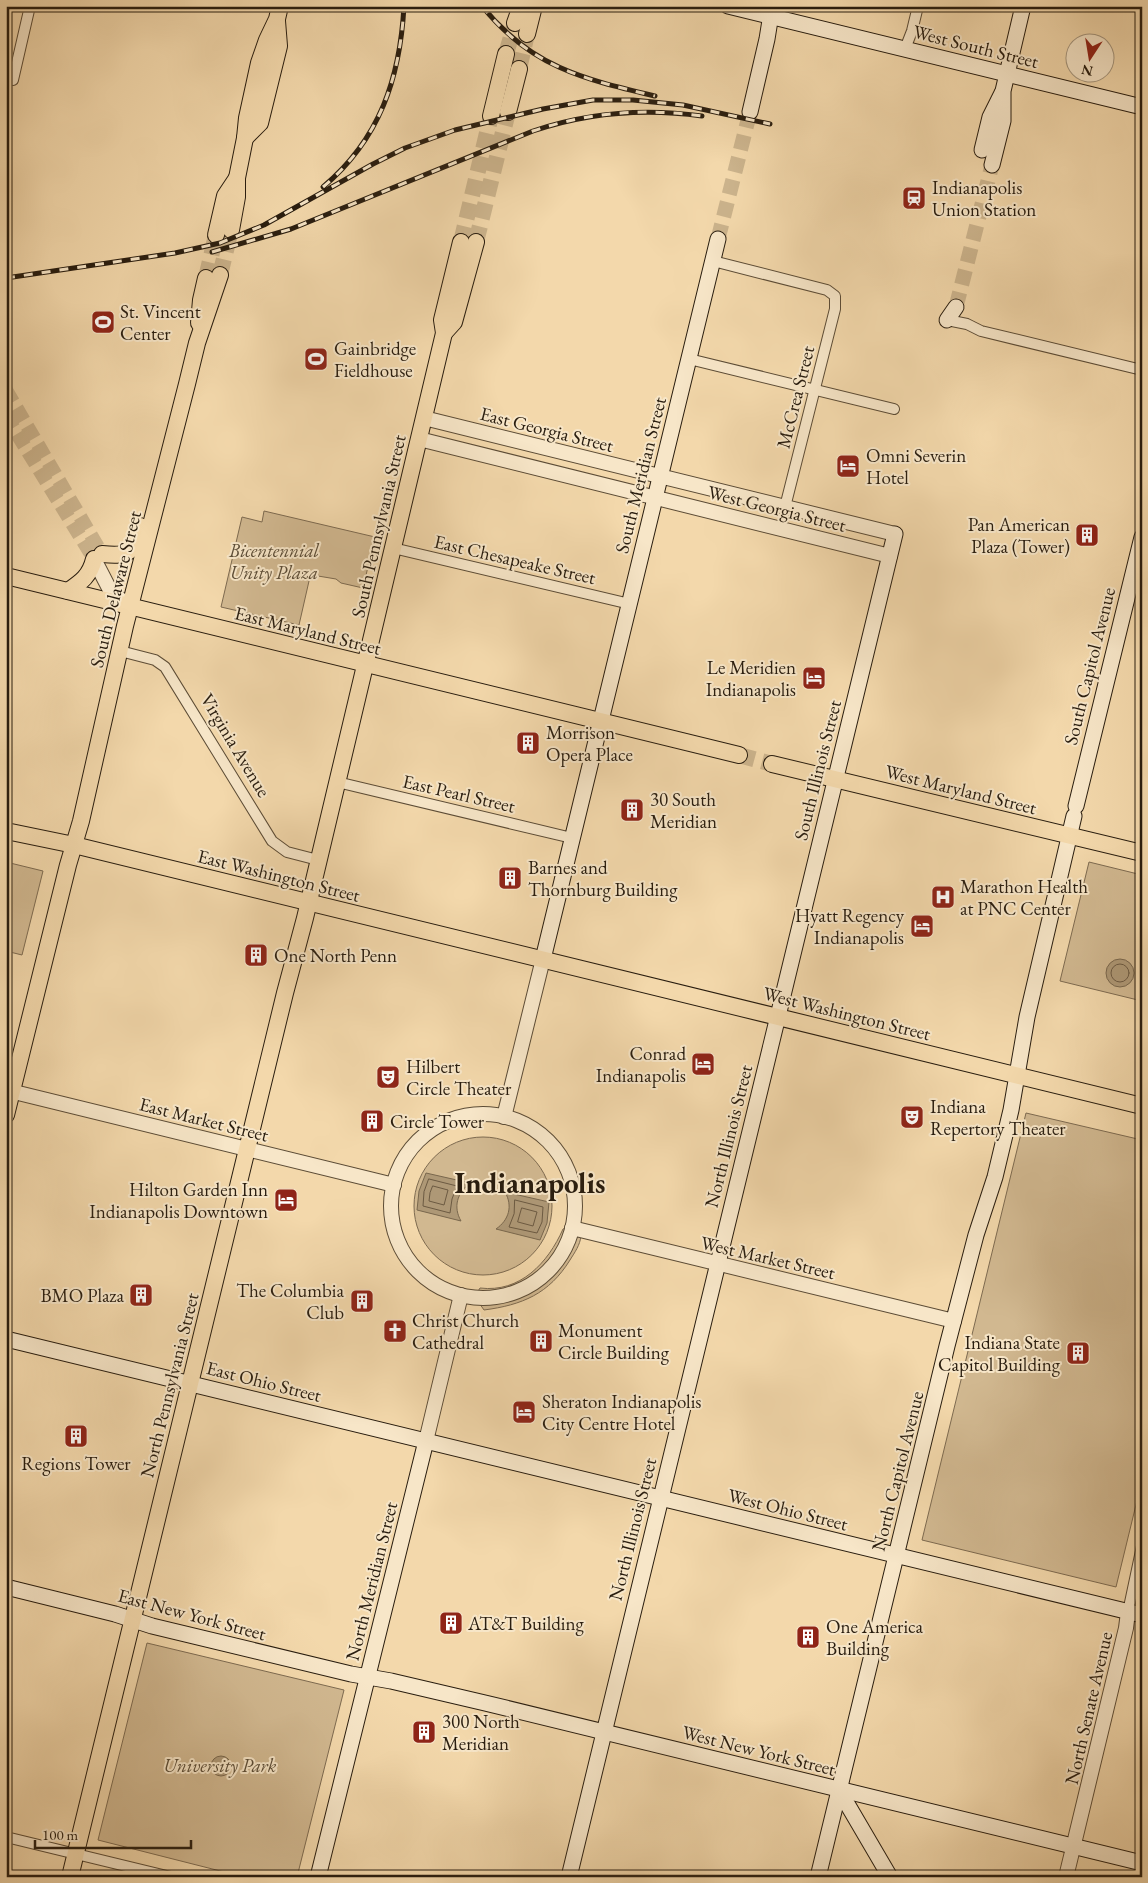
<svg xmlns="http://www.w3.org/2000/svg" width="1148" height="1883" viewBox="0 0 1148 1883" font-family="'EB Garamond',serif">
  <rect width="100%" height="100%" fill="#f3d8ab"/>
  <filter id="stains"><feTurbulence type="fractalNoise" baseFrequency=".004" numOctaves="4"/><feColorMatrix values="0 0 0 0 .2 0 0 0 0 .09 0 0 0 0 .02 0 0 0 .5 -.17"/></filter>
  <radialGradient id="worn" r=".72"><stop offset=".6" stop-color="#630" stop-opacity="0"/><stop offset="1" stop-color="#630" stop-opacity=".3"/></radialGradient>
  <g fill="#d1b890" stroke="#7d6a50">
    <path d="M264,511L375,537L363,588L341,583L336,579L312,575L309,581L299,625L221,607L242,517L262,522Z"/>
    <path d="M6,862L43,871L22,955L6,951Z"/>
    <path d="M1089,862L1142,875V1001L1060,981Z"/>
    <path d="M1026,1113L1142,1140V1480L1116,1587L922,1540Z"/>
    <circle cx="483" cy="1206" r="69"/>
    <path d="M568,1227L581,1236C580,1245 575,1252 570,1260C549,1294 522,1305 484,1310L477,1300V1293L480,1288C520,1293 548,1263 563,1229Z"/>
    <path d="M147,1643L344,1690L297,1877H244L98,1840Z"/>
  </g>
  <g fill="#ae9876" stroke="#79674d">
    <circle cx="1120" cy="973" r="14"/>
    <path d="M426,1173L470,1183C457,1193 453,1207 461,1221L417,1210L419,1191Z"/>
    <path d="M505,1192L549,1202L547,1223L540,1240L496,1229C509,1220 513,1206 505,1192Z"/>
    <circle cx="221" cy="1766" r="10"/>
  </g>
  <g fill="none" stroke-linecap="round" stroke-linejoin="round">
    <g stroke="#6c5a42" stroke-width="1">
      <circle cx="1120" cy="973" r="9"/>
      <path d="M429,1179L457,1186L452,1199L450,1213L423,1206L424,1192Z"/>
      <path d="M433,1186L448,1190L444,1205L429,1201L430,1193Z"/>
      <path d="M515,1200L543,1207L542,1222L537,1233L509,1227L514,1214Z"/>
      <path d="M522,1208L537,1212L533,1226L518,1222Z"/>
    </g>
    <g stroke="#cbb38c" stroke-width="14" stroke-dasharray="14 7" stroke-linecap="butt">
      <path d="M6,390L102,554"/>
      <path d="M6,416L94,559"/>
    </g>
    <g stroke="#cbb38c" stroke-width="15" stroke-dasharray="15 8" stroke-linecap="butt">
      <path d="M718,239L750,112"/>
      <path d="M956,307L992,165"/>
    </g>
    <g stroke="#cbb38c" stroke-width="16" stroke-dasharray="16 8" stroke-linecap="butt">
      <path d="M506,54L515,23"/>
      <path d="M519,69L527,34"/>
      <path d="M461,242L491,116"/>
      <path d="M476,242L508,112"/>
      <path d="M220,275L231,230"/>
      <path d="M206,278L216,235"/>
      <path d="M739,755L772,764"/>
    </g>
    <g stroke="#5c4c36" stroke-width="12">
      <g id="minor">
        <path d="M905,49L912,31L918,6"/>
        <path d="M6,78L13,80L30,6"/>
        <path d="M713,261L827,290L835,296V309L785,507"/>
        <path d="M947,320L967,324L981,331L1142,370"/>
        <path d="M689,359L894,409"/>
        <path d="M393,548L630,604"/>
        <path d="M120,651L155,660L165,667L272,841L287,852L318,860"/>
        <path d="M337,782L572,838"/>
        <path d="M1128,1612L1142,1546"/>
        <path d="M6,1837L171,1877"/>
      </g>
    </g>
    <g stroke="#5c4c36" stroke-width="16">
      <g id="tertiary">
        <path d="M424,418L895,534"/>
        <path d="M419,439L890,556"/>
        <path d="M94,559L110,590L129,607"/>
        <path d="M6,1090L394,1185"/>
        <circle cx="483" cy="1206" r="92"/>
        <path d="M504,1117L543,959"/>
        <path d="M572,1228L954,1321"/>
        <path d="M426,1441L461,1295"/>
        <path d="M1066,1877L1126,1628L1128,1612"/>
      </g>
    </g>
    <g stroke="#291d0f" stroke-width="17">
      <g id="secondary">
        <path d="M728,6L1142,107"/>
        <path d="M750,112L767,39L772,8"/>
        <path d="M982,150L990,117L1002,93"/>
        <path d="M992,165L1003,121V91L1023,6"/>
        <path d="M947,320L956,307"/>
        <path d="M1076,806L1142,537"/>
        <path d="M543,959L718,239"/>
        <path d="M6,1339L1142,1615"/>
        <path d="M6,1587L115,1614L152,1626L351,1674L391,1681L485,1703L1142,1863"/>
        <path d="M839,1790L890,1877"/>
        <path d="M318,1877L426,1441"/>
        <path d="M569,1877L895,534"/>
        <path d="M818,1877L947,1346L976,1235L995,1177L1011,1110L1027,1017L1074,816"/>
      </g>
    </g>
    <g stroke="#291d0f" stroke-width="18">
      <g id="primary">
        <path d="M515,23L521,6"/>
        <path d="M527,34L534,6"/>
        <path d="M508,112L519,69"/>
        <path d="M491,116L506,54"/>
        <path d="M245,138L260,123L279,46L277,21"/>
        <path d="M231,230L237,197V178L245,138L247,118L259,63L267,40L277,19L280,6"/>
        <path d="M216,235L225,196L237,178"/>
        <path d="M199,323L201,300L206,278"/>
        <path d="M444,333L454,322L476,242"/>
        <path d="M102,554C132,557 132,552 140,526"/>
        <path d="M6,576L739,755"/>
        <path d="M68,591C81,582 90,576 94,559"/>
        <path d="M772,764L1142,853"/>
        <path d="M6,831L74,845L1142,1106"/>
        <path d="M6,1115L68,865L81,821L125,626L187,384L197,343L220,275"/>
        <path d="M70,1877L285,993L305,918L444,333L442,320L461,242"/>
      </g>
    </g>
    <use href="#minor" stroke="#f7e6c8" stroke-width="10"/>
    <use href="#tertiary" stroke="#f7e6c8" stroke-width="14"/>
    <use href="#secondary" stroke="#f7e6c8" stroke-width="15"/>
    <use href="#primary" stroke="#f3d8ab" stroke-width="16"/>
    <g stroke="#291d0f" stroke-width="5">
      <g id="rail">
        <path d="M482,6C531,67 583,79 655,96"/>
        <path d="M323,187C380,139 400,78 404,6"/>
        <path d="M212,252L291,229L533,131C589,112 644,108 702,116"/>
        <path d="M6,278L175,253L220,243L264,225L373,164L405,148L455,130L543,109L593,100H633L683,105L770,124"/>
      </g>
    </g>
    <use href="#rail" stroke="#f7e6c8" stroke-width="3" stroke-dasharray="9" stroke-linecap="butt"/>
  </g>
  <defs>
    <g id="station-square" transform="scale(1.25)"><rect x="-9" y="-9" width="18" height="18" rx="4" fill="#8f2418" stroke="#f7e6c8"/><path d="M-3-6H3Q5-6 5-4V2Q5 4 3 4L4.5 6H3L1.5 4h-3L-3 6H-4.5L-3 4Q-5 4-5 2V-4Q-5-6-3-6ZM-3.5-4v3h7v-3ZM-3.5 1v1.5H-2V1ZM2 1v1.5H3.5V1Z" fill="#fff"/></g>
    <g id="stadium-square" transform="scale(1.25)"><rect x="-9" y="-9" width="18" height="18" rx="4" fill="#8f2418" stroke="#f7e6c8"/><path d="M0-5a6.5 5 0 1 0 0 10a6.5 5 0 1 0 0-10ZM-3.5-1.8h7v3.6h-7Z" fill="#fff"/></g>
    <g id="hotel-square" transform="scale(1.25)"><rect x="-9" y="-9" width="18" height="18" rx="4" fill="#8f2418" stroke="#f7e6c8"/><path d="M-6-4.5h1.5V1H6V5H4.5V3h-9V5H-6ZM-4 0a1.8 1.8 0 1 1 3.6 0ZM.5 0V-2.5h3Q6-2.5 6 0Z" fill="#fff"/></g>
    <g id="building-square" transform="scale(1.25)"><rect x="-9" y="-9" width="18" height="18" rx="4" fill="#8f2418" stroke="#f7e6c8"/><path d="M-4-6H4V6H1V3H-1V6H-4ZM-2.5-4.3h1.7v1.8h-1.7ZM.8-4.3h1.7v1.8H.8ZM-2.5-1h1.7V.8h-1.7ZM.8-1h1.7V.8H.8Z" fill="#fff"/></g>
    <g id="hospital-square" transform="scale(1.25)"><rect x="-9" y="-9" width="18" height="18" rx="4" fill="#8f2418" stroke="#f7e6c8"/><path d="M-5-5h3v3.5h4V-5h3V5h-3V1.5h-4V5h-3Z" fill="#fff"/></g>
    <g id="theatre-square" transform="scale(1.25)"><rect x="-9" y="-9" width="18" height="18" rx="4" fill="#8f2418" stroke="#f7e6c8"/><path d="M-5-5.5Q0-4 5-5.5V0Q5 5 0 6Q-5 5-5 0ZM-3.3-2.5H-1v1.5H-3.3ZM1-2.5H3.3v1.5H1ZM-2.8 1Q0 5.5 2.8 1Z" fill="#fff"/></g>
    <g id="church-square" transform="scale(1.25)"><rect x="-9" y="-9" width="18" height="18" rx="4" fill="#8f2418" stroke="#f7e6c8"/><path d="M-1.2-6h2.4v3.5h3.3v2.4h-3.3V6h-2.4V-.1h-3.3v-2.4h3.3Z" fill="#fff"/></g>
  </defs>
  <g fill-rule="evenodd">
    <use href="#station-square" x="914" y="198"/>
    <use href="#stadium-square" x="103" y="322"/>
    <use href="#stadium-square" x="316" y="359"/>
    <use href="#hotel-square" x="848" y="466"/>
    <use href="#building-square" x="1087" y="535"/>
    <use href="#hotel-square" x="814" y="678"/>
    <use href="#building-square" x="528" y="743"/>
    <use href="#building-square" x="632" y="810"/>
    <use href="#building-square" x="510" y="878"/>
    <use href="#hospital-square" x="943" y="897"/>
    <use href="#hotel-square" x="922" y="926"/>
    <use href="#building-square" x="256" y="955"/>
    <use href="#hotel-square" x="703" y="1064"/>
    <use href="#theatre-square" x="388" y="1077"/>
    <use href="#theatre-square" x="912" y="1117"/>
    <use href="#building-square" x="372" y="1121"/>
    <use href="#hotel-square" x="286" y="1200"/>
    <use href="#building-square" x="141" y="1295"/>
    <use href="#building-square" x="362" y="1301"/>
    <use href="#church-square" x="395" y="1331"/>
    <use href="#building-square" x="541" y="1341"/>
    <use href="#building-square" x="1078" y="1353"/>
    <use href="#hotel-square" x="524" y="1412"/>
    <use href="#building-square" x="76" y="1436"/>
    <use href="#building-square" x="451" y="1623"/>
    <use href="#building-square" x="808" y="1637"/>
    <use href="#building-square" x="424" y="1732"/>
  </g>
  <g text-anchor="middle" stroke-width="4" stroke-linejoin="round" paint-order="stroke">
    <g font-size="19" fill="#291d0f" stroke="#f7e6c8">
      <text transform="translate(976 46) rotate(14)" y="7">West South Street</text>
      <text transform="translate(795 397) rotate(-76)" y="7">McCrea Street</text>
      <text transform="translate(547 429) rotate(14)" y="7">East Georgia Street</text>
      <text transform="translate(640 475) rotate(-76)" y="7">South Meridian Street</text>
      <text transform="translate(777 508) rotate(14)" y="7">West Georgia Street</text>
      <text transform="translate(378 526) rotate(-77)" y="7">South Pennsylvania Street</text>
      <text transform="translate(515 559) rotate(13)" y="7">East Chesapeake Street</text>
      <text transform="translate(115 589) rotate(-76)" y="7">South Delaware Street</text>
      <text transform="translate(308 630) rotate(14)" y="7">East Maryland Street</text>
      <text transform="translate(1089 666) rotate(-76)" y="7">South Capitol Avenue</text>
      <text transform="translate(236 745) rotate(59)" y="7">Virginia Avenue</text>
      <text transform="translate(817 770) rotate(-76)" y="7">South Illinois Street</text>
      <text transform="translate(961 789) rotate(14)" y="7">West Maryland Street</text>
      <text transform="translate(459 793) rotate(13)" y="7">East Pearl Street</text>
      <text transform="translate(279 875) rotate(14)" y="7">East Washington Street</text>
      <text transform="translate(847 1013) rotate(14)" y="7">West Washington Street</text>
      <text transform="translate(204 1119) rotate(14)" y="7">East Market Street</text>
      <text transform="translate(728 1136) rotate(-76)" y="7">North Illinois Street</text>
      <text transform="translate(768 1257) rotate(13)" y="7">West Market Street</text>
      <text transform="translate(264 1381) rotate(14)" y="7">East Ohio Street</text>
      <text transform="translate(169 1385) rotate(-76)" y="7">North Pennsylvania Street</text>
      <text transform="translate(897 1471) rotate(-76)" y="7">North Capitol Avenue</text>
      <text transform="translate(788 1509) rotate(14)" y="7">West Ohio Street</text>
      <text transform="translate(632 1529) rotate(-76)" y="7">North Illinois Street</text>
      <text transform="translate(371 1581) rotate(-76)" y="7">North Meridian Street</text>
      <text transform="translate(192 1614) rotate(15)" y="7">East New York Street</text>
      <text transform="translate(1088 1708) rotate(-77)" y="7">North Senate Avenue</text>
      <text transform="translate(759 1750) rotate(14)" y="7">West New York Street</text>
    </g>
    <g font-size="19" fill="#291d0f" stroke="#f7e6c8" text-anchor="start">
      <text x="932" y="194">Indianapolis<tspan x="932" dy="22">Union Station</tspan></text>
      <text x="120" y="318">St. Vincent<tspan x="120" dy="22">Center</tspan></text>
      <text x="334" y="355">Gainbridge<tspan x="334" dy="22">Fieldhouse</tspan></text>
      <text x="866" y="462">Omni Severin<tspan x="866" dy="22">Hotel</tspan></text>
      <text x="1070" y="531" text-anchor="end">Pan American<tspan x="1070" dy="22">Plaza (Tower)</tspan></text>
      <text x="796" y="674" text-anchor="end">Le Meridien<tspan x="796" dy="22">Indianapolis</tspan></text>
      <text x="546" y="739">Morrison<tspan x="546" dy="22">Opera Place</tspan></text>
      <text x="650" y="806">30 South<tspan x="650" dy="22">Meridian</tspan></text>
      <text x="528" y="874">Barnes and<tspan x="528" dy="22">Thornburg Building</tspan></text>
      <text x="960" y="893">Marathon Health<tspan x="960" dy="22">at PNC Center</tspan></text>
      <text x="904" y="922" text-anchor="end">Hyatt Regency<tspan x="904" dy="22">Indianapolis</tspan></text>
      <text x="274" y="962">One North Penn</text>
      <text x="686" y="1060" text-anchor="end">Conrad<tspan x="686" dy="22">Indianapolis</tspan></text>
      <text x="406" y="1073">Hilbert<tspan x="406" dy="22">Circle Theater</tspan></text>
      <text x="930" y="1113">Indiana<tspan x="930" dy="22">Repertory Theater</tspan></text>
      <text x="390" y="1128">Circle Tower</text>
      <text x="268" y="1196" text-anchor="end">Hilton Garden Inn<tspan x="268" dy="22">Indianapolis Downtown</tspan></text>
      <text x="344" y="1297" text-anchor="end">The Columbia<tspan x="344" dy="22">Club</tspan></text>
      <text x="124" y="1302" text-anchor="end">BMO Plaza</text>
      <text x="412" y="1327">Christ Church<tspan x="412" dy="22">Cathedral</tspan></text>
      <text x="558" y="1337">Monument<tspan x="558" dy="22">Circle Building</tspan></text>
      <text x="1060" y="1349" text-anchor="end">Indiana State<tspan x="1060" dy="22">Capitol Building</tspan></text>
      <text x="542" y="1408">Sheraton Indianapolis<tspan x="542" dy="22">City Centre Hotel</tspan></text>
      <text x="76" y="1470" text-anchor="middle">Regions Tower</text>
      <text x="468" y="1630">AT&amp;T Building</text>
      <text x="826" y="1633">One America<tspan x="826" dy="22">Building</tspan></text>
      <text x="442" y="1728">300 North<tspan x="442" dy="22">Meridian</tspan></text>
    </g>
    <g font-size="19" font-style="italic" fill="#5b4c36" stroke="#f7e6c8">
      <text x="274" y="557">Bicentennial<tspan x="274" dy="22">Unity Plaza</tspan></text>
      <text x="220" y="1772">University Park</text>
    </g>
    <g font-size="29" font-weight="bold" fill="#291d0f" stroke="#f7e6c8">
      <text x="530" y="1193">Indianapolis</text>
    </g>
  </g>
  <rect width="1148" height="1883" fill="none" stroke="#f3d8ab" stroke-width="25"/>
  <rect x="8" y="8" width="1133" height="1868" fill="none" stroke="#291d0f" stroke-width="2.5"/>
  <rect x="12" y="12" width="1123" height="1858" fill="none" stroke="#291d0f"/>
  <g transform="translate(1090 58) rotate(192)"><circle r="24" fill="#f7e6c8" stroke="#a5967e"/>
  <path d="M0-4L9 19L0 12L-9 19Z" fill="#8f2418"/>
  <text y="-8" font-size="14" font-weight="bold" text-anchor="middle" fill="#291d0f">N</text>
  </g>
  <path d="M35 1840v8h156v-8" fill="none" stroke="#291d0f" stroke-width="2.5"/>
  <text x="42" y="1840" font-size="15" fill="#291d0f" stroke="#f7e6c8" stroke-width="4" paint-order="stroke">100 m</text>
  <rect width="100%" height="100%" filter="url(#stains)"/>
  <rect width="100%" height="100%" fill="url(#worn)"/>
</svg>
